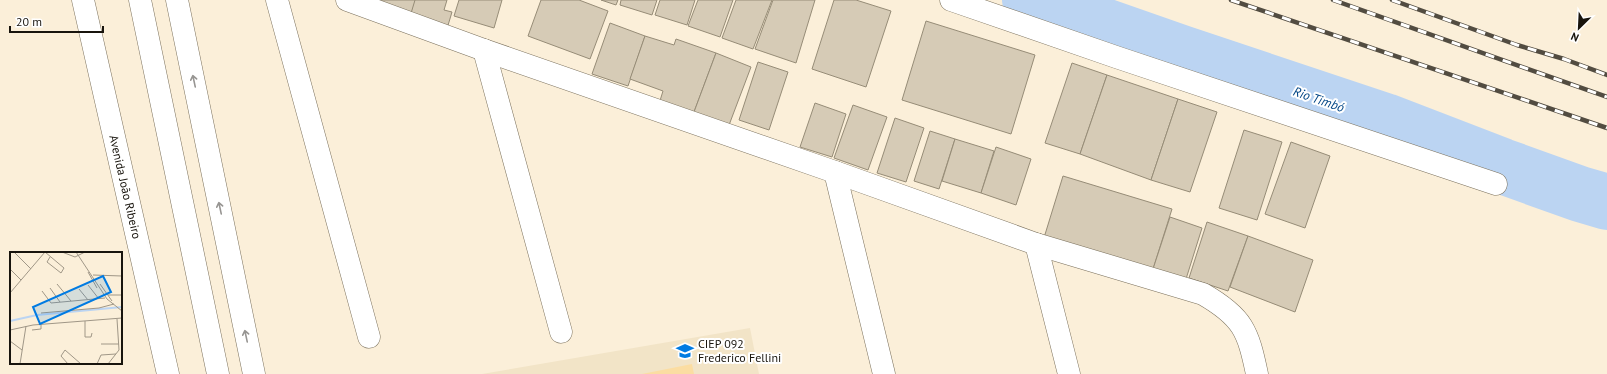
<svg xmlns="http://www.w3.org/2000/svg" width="1607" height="374" viewBox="0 0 1607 374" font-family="'PT Sans',sans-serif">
  <rect width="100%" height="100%" fill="#fbefd9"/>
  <path fill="#f2e4c7" d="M750,328L759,374H482Z"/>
  <path fill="#fbdda2" d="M692,364L694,374H642Z"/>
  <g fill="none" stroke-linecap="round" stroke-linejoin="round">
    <path stroke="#bbd4f2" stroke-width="56" d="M1030,0L1181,53L1385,121L1502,166L1580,194L1607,202"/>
  </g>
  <g fill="#d6cbb6" stroke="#968c77">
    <path d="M379,0H416L410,17Z"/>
    <path d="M415,0H447L444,10L452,12L446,32L409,20Z"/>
    <path d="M459,0H502L494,28L454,16Z"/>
    <path d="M541,0H579L608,11L590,59L528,36Z"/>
    <path d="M601,0H618L616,5Z"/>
    <path d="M621,0H657L652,15L620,5Z"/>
    <path d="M660,0H695L687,25L655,15Z"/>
    <path d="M698,0H733L720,37L688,26Z"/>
    <path d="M736,0H772L753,49L722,38Z"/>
    <path d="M773,0H815L796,63L755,49Z"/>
    <path d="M834,0H856L891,11L866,87L812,69Z"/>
    <path d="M926,21L1035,55L1011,134L902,100Z"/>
    <path d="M610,23L645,36L628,86L592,74Z"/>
    <path d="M645,36L674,45L676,39L716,53L691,120L658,107L663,91L630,79Z"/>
    <path d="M716,53L751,67L726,133L691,120Z"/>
    <path d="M758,62L788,72L769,130L739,120Z"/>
    <path d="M1072,63L1107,75L1080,154L1045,143Z"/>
    <path d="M1107,75L1178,99L1151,180L1080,154Z"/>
    <path d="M1178,99L1217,112L1190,192L1151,180Z"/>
    <path d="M815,103L846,114L832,157L800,147Z"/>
    <path d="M853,105L887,117L868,170L834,158Z"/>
    <path d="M895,118L924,128L906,182L877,173Z"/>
    <path d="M1244,130L1282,142L1257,220L1219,208Z"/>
    <path d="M930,131L955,139L939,189L914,181Z"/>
    <path d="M955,139L994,151L981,193L942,181Z"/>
    <path d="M1291,142L1330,156L1305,228L1265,214Z"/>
    <path d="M996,147L1031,159L1016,205L981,193Z"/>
    <path d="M1063,176L1172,209L1153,269L1043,241Z"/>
    <path d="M1170,217L1202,228L1186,279L1153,269Z"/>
    <path d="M1207,222L1248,236L1228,291L1189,278Z"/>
    <path d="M1248,236L1313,260L1295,312L1230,287Z"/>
  </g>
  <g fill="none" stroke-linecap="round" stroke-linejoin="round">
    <g stroke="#7b715d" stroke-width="23">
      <g id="minor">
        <path d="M83,0L168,374"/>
        <path d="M177,0L254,374"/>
        <path d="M277,0L369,337"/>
        <path d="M347,0L484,50L835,172L1036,244L1203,294C1243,317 1248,331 1257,374"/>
        <path d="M951,0L1116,57L1496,184"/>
        <path d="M484,50L561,332"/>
        <path d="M835,172L884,374"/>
        <path d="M1036,244L1069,374"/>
      </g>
    </g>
    <g stroke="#7b715d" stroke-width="23">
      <path id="major" d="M140,0L218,374"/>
    </g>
    <use href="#minor" stroke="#fff" stroke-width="22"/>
    <use href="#major" stroke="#fff" stroke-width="22"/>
    <g stroke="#524c41" stroke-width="4.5">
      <g id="rail">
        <path d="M1231,0L1607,128"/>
        <path d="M1333,0L1607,97"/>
        <path d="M1392,0L1517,45L1564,59L1607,75"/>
      </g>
    </g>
    <use href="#rail" stroke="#fff" stroke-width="3" stroke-dasharray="9" stroke-linecap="butt"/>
  </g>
  <defs><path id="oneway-shaft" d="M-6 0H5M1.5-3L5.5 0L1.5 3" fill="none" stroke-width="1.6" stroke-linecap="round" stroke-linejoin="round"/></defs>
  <g stroke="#979592">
    <use href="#oneway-shaft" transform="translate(194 81) rotate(-102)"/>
    <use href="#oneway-shaft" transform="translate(220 208) rotate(-102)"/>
    <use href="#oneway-shaft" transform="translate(246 336) rotate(-102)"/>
  </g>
  <defs>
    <g id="school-bare" transform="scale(1.38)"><path d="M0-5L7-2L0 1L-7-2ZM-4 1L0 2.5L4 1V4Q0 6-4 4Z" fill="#017be2" stroke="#fff" stroke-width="2.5" paint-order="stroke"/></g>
  </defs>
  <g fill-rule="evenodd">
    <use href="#school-bare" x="685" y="351"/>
  </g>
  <g text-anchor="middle" stroke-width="4" stroke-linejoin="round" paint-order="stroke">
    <g font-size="12" fill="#18140d" stroke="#fff">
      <text transform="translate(125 187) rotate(77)" y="4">Avenida João Ribeiro</text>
    </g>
    <g font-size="12" fill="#18140d" stroke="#fff" text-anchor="start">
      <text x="698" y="348">CIEP 092<tspan x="698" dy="14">Frederico Fellini</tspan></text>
    </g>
    <g font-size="13" font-style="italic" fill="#004585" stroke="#fff">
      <text transform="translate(1319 99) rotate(19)" y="5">Rio Timbó</text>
    </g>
  </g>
  <g transform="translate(10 252)">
    <rect width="112" height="112" fill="#fbefd9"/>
    <path fill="none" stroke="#bbd4f2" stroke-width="2" d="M0,69L27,63L112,55"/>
    <path fill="none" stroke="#a09787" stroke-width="1" d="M4,0L21,17M35,0L54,16L51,21L37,10L40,5M52,0L65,5L75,0M66,0L97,47L112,59M0,17L11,28M78,20L87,36M83,23L112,24M47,32L61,49M90,32L102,49M78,33L89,47M40,36L50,50M69,37L78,48M32,39L41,51L95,46M0,41L35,0M98,43H112M31,61L89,56L104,52M75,69V85H81L82,81M0,78L23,73L112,66M22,78L31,77V72M0,89L12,98M91,92H109M10,112L16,74M58,112L51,104L55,98L71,112M87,112L91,103L106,102M98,112L109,98L107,67"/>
    <path fill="#017be2" fill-opacity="0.15" stroke="#017be2" stroke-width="2" d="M93,24L101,40L30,72L23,55Z"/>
    <rect width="112" height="112" fill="none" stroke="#18140d" stroke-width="2"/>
  </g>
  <g transform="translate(1579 28) rotate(204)" stroke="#ffffff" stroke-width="3" paint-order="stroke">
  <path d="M0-3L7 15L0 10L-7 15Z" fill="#18140d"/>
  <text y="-6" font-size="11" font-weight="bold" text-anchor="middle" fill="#18140d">N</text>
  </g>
  <path d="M10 26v6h93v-6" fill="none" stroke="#18140d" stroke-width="2"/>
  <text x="16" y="26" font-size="12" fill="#18140d" stroke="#ffffff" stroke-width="3" paint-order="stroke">20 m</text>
</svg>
